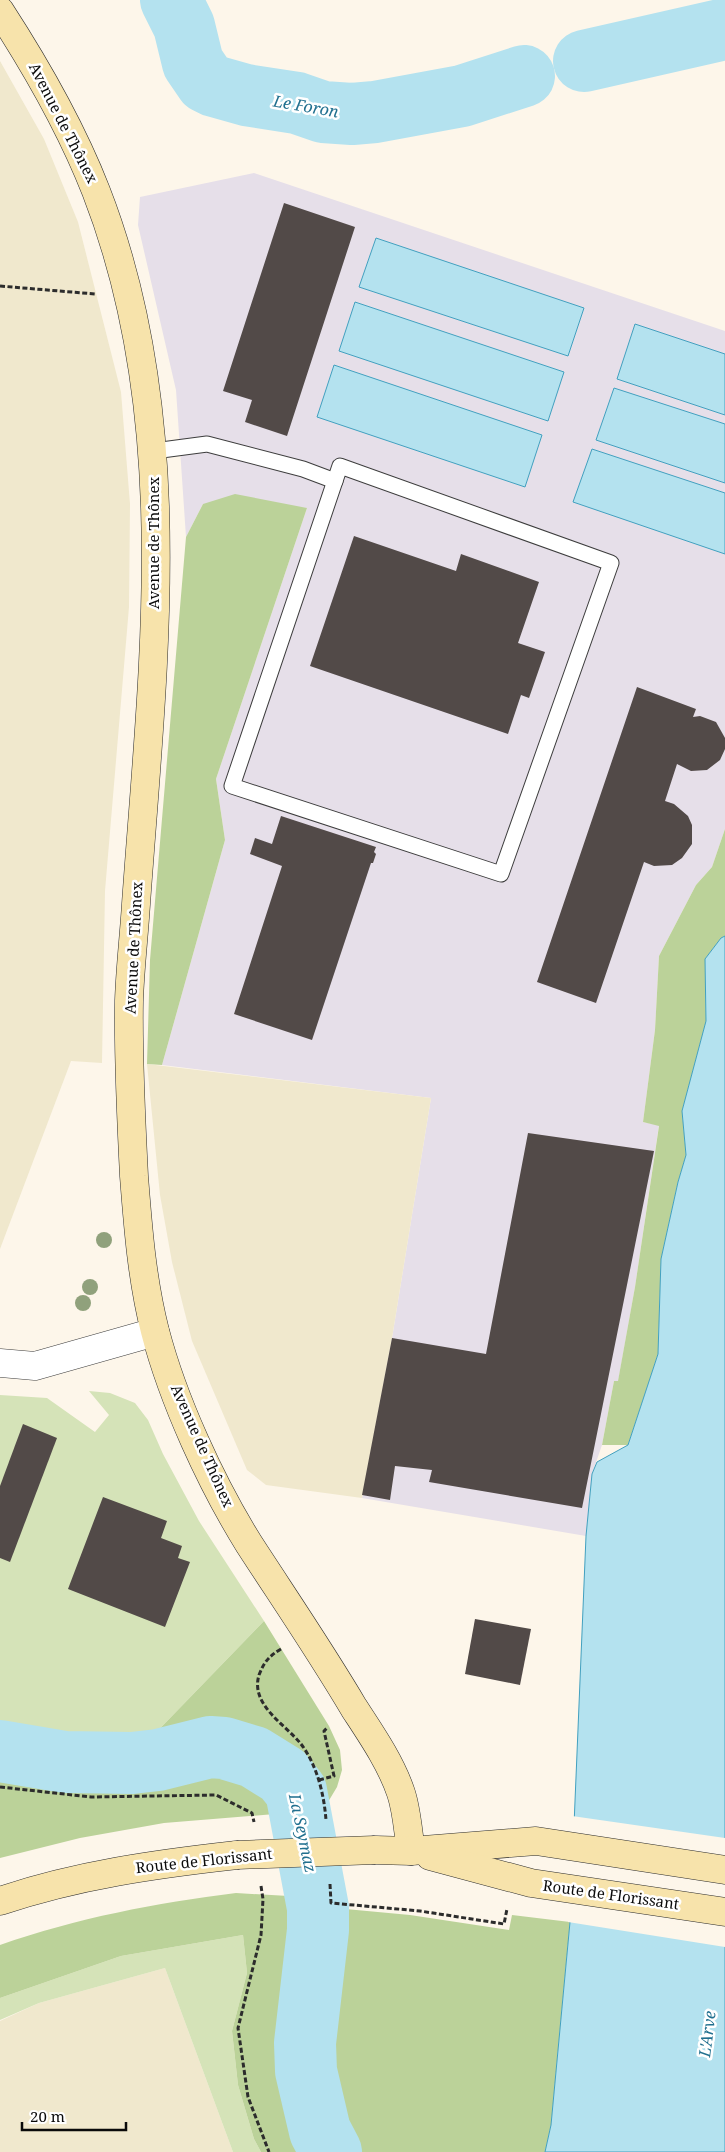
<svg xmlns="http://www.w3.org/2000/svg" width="725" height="2152" viewBox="0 0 725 2152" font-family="'Noto Serif',serif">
  <rect width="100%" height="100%" fill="#fdf6ea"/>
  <path fill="#e6dfe9" d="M254,173L725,331V829L712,867L696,885L659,956L655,1030L643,1122L659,1125L635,1287L618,1382L614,1381L602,1445L592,1474L586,1536L362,1498L392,1338L431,1098L162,1065L225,840L216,779L307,508L203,504L186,537L176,390L138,225L140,197Z"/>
  <g fill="#f0e8cd">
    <path d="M0,61L44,139L78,222L121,392L130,504L129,607L105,891L102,1063L71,1061L0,1249Z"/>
    <path d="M147,1064L431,1098L392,1338L362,1498L266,1485L247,1470L192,1341L172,1262L160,1195Z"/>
    <path d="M165,1968L233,2152H0V2021L39,2003Z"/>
  </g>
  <g fill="#d5e3b8">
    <path d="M89,1391L110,1393L135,1403L148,1420L163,1454L199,1521L264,1621L142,1747L53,1743L0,1727V1395L47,1398L95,1432L109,1415Z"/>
    <path d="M243,1935L247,1973L232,2031L238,2085L254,2139L261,2152H233L165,1968L39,2003L0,2020V1998L121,1956Z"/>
  </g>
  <g fill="#bbd299">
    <path d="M235,494L307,508L216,779L225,840L162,1065L147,1064L150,960L186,537L203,504Z"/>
    <path d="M725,829V936L721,938L705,959L706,1021L682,1111L686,1155L678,1182L661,1259L658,1354L628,1445H602L614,1381H618L635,1287L659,1126L643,1122L655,1030L659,956L696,885L712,867Z"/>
    <path d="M264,1621L329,1726L340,1750L342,1770L337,1787L328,1802L313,1809L299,1812L164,1823L80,1838L0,1858V1727L53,1743L142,1747Z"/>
    <path d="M236,1893L323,1898L324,1907L410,1915L509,1930L512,1915L570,1922L551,2125L545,2152H261L254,2139L238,2085L232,2031L247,1973L243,1935L121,1956L0,1998V1945C77,1918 156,1903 236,1893Z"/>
  </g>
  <g fill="#b4e2ef" stroke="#42a0bf">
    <path d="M376,238L584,308L568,356L359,287Z"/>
    <path d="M355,302L564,372L548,421L339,351Z"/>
    <path d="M635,324L725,354V415L617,379Z"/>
    <path d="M334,365L542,435L525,487L317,417Z"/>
    <path d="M614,388L725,424V483L596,440Z"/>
    <path d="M592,449L725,493V554L573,502Z"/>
    <path d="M725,936V2152H545L551,2125L570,1922L586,1536L592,1474L597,1462L628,1445L658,1354L661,1259L678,1182L686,1155L682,1111L706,1021L705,959L721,938Z"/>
  </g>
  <path fill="#fdf6ea" d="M572,1816L725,1838V1947L568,1922Z"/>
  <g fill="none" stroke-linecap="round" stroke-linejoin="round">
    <g stroke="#b4e2ef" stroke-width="62">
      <path d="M171,0L184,26L193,63L206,82L214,86L246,95L297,103L323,112L352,114L375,112L462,96L524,76"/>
      <path d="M584,61L725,29"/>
      <path d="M0,1751L65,1762L132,1763L158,1760L210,1747L224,1748L254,1757L283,1775L296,1791L318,1908V1930L305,2043L306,2071L320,2131L331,2152"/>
    </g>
  </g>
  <g fill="#524a48">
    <path d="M284,203L355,227L287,436L245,422L252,400L223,391Z"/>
    <path d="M354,536L456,571L461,554L539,582L518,643L545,652L529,698L521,695L508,734L310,666Z"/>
    <path d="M637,687L696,709L693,717L700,716L716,722L725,738V749L720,760L707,770L691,771L677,764L665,801L674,804L688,816L692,825V844L682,858L672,865L654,866L644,862L596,1003L537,982Z"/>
    <path d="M281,816L376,847L374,852L376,854L373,863H371L312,1040L234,1014L282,866L250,854L255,838L272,844Z"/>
    <path d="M528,1133L654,1151L582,1508L429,1482L432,1470L395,1466L390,1500L362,1495L392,1338L486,1354Z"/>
    <path d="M23,1424L57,1438L10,1562L0,1558V1486Z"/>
    <path d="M103,1497L167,1521L161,1538L182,1546L178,1558L190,1562L165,1627L68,1589Z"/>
    <path d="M475,1619L531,1629L520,1685L465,1674Z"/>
  </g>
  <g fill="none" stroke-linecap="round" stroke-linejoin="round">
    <g stroke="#3d3d3d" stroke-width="17">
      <g id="lane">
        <path d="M154,451L207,444L303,469L335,481"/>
        <path d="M340,466L611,563L501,874L232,786Z"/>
      </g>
    </g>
    <g stroke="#3d3d3d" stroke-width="29">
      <path id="street" d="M0,1363L35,1366L155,1332"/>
    </g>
    <g stroke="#2c2c2c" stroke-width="29">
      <g id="secondary">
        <path d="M0,11C37,68 71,127 96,191C185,419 153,666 136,904C134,936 130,969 129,1001C128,1060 131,1118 134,1176C138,1228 142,1280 155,1331C173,1400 211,1483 249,1544C284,1598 321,1652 354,1708C371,1734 391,1763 401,1793C407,1811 408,1832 411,1851"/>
        <path d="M375,1850L411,1851L536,1841L725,1870"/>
        <path d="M430,1856L531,1883L725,1912"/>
        <path d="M0,1901C77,1875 156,1864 237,1855"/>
      </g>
    </g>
    <g stroke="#2c2c2c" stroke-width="3" stroke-dasharray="5 2.5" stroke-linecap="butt">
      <path d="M0,286L95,294"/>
      <path d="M281,1649C269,1656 264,1662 259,1675C250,1705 285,1724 301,1744C317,1765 324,1794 326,1820"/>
      <path d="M319,1780L334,1776L324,1731L328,1727"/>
      <path d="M0,1787L91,1797L216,1795L252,1813L254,1822"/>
      <path d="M330,1884L331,1903L420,1911L504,1924L507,1909"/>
      <path d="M261,1886L263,1899L261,1935L238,2028L248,2097L269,2152"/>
    </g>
    <use href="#lane" stroke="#fff" stroke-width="15"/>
    <use href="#street" stroke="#fff" stroke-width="28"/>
    <use href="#secondary" stroke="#f7e3ab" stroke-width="28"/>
    <g stroke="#2c2c2c" stroke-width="29" stroke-linecap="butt">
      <path id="secondary-bridge" d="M237,1855L375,1850"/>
    </g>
    <use href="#secondary-bridge" stroke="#f7e3ab" stroke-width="28"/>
  </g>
  <g fill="#90a17c">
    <circle cx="104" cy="1240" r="8"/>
    <circle cx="90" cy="1287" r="8"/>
    <circle cx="83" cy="1303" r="8"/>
  </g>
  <g text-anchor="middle" stroke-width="5" stroke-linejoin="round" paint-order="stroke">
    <g font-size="15" fill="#0a0a0a" stroke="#fff">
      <text transform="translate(63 123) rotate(63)" y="5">Avenue de Thônex</text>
      <text transform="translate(154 543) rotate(-90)" y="5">Avenue de Thônex</text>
      <text transform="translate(134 948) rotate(-87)" y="5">Avenue de Thônex</text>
      <text transform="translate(202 1446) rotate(66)" y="5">Avenue de Thônex</text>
      <text transform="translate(204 1861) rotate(-6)" y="5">Route de Florissant</text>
      <text transform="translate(611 1895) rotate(8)" y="5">Route de Florissant</text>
    </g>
    <g font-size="16" font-style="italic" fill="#21708f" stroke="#fff">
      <text transform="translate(306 106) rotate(10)" y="6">Le Foron</text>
      <text transform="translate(303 1833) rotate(78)" y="6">La Seymaz</text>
      <text transform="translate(707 2034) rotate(-83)" y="6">L'Arve</text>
    </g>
  </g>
  <path d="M22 2122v8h104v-8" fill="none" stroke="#0a0a0a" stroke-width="2.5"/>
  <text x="30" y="2122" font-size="15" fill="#0a0a0a" stroke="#ffffff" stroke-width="4" paint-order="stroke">20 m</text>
</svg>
